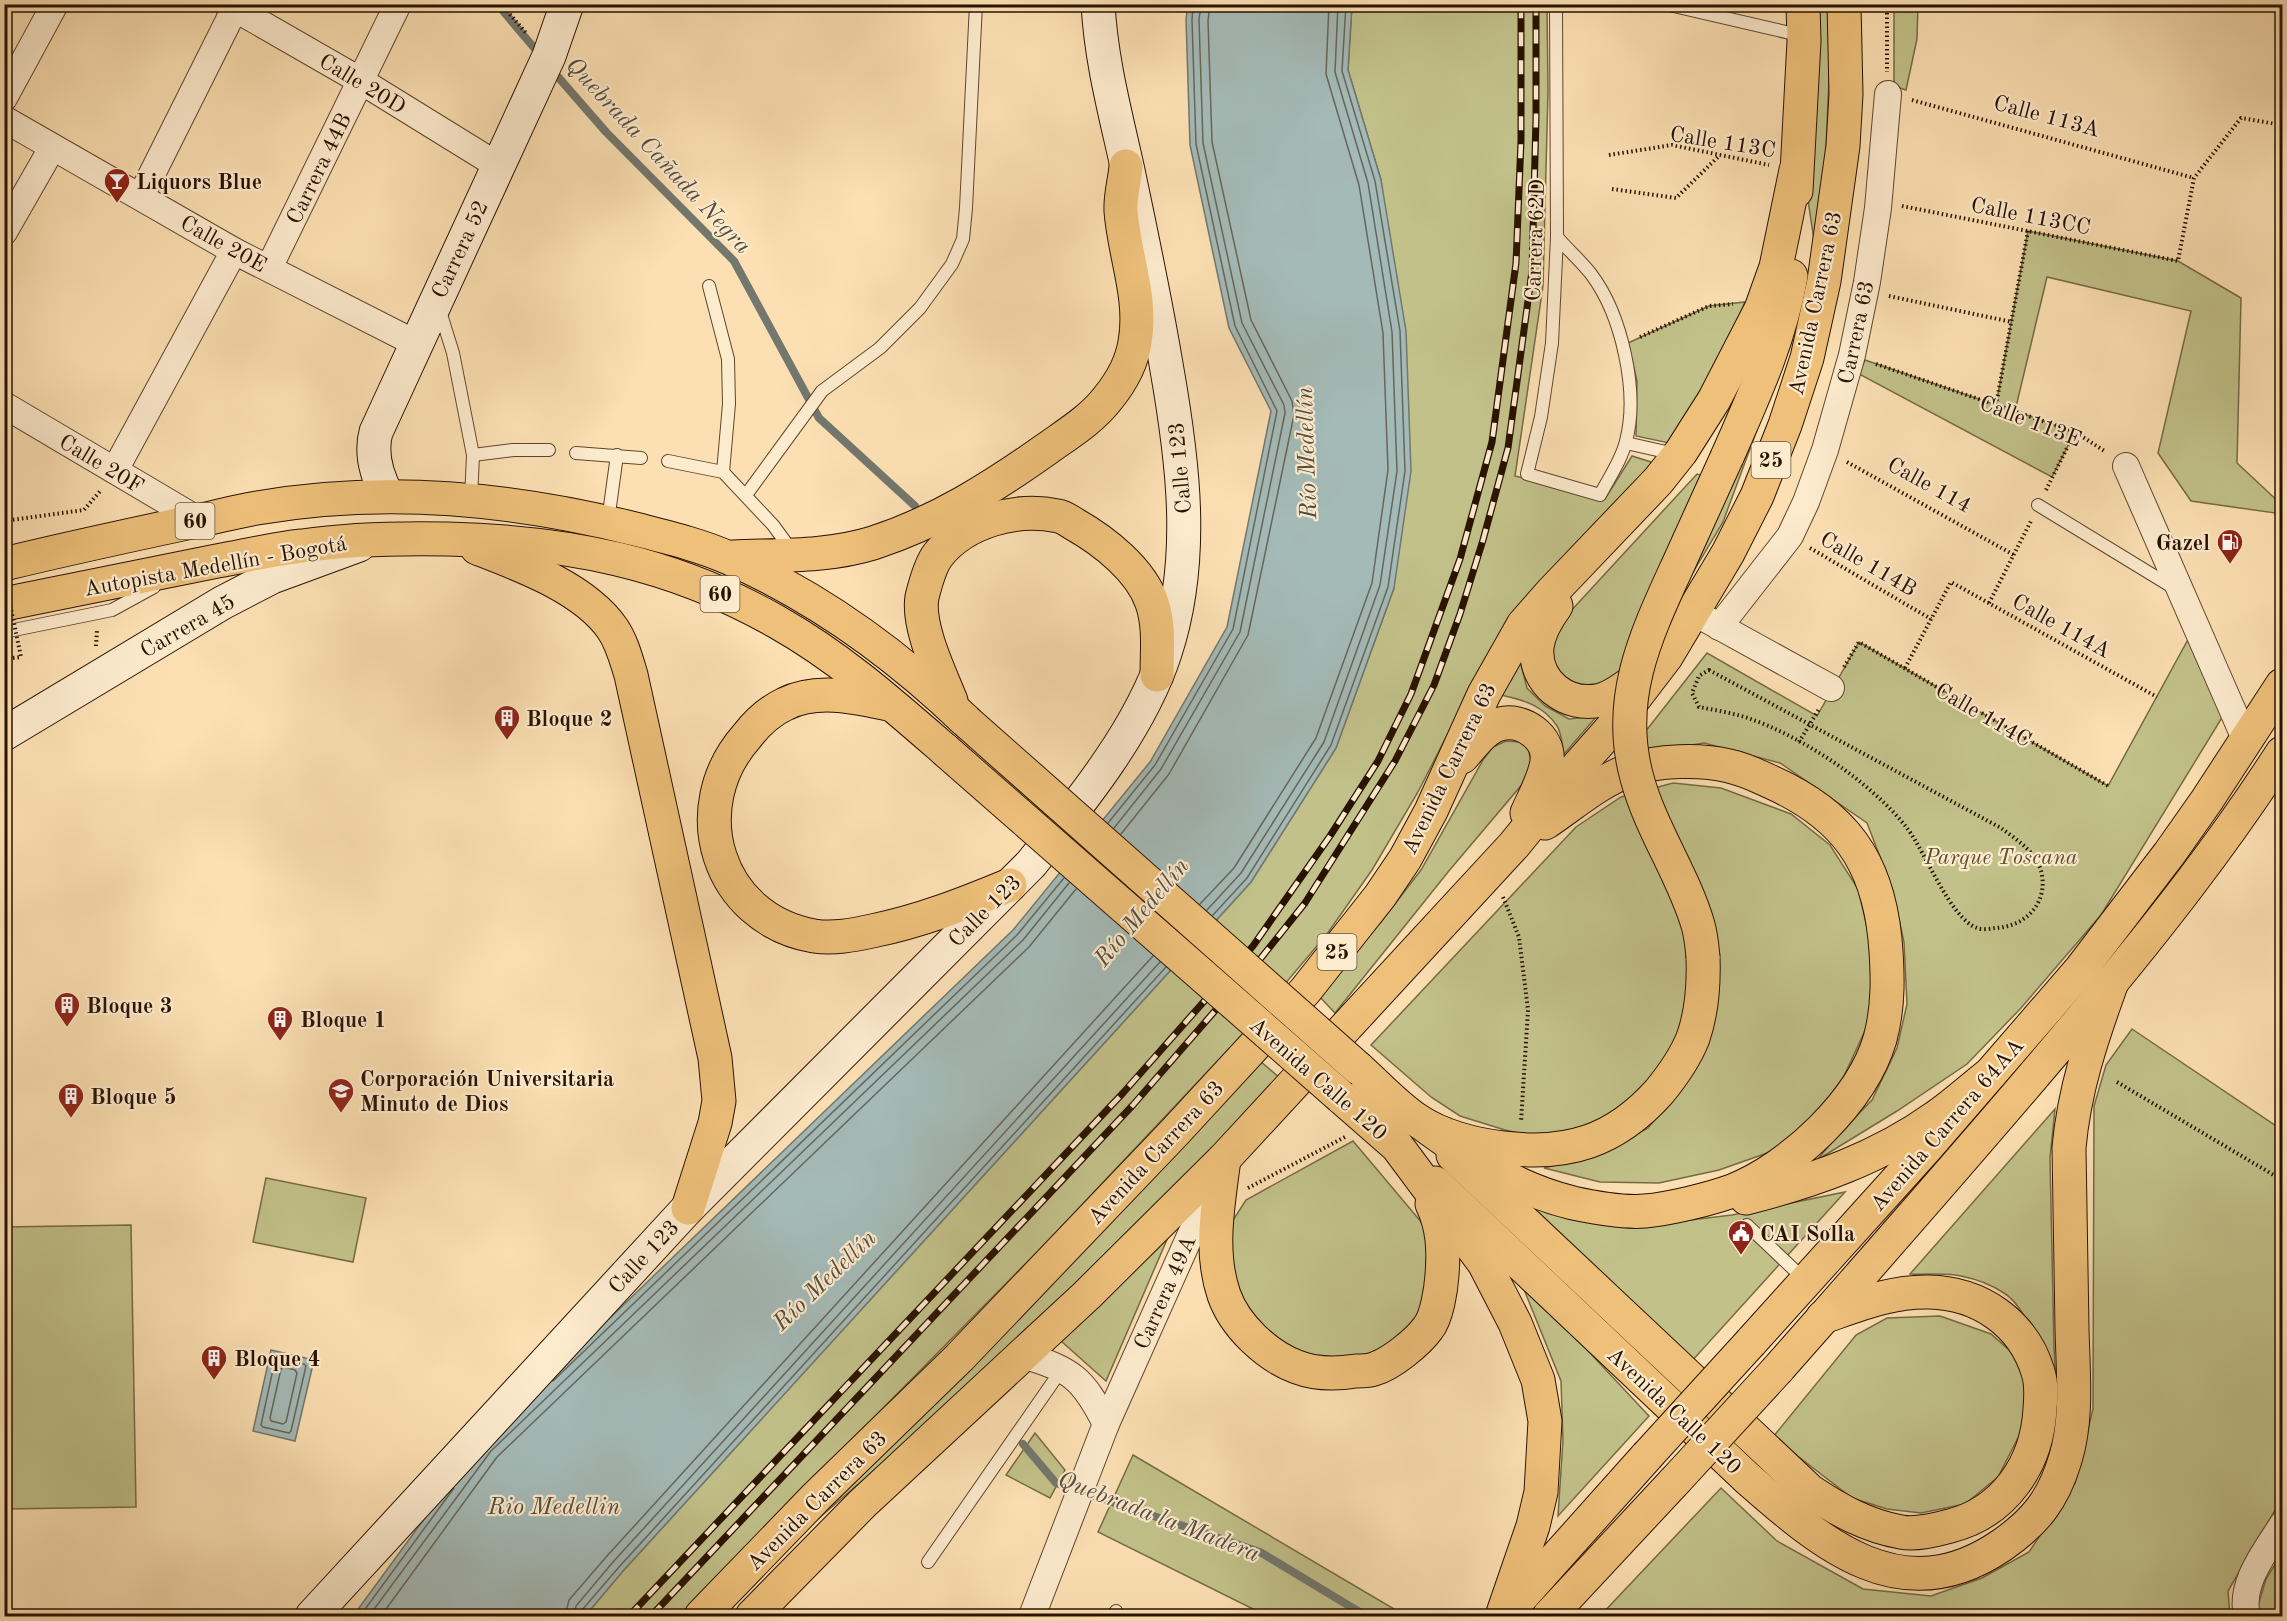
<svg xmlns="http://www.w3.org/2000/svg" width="2287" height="1621" viewBox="0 0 2287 1621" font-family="'Old Standard TT',serif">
  <rect width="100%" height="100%" fill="#fce0b3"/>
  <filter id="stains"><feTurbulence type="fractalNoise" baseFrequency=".00333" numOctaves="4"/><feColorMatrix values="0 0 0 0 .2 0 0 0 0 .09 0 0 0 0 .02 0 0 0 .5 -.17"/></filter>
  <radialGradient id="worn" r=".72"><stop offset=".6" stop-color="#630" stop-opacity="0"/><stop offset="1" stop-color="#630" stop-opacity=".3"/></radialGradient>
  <g fill="#c2c18a" stroke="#766a45" stroke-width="1.5">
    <path d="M1352,5H1547L1548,91L1543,286L1515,476L1605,499L1632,456L1654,463L1479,673L1418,792L1372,870L1327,934L1241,1036L1042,1247L752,1541L684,1616H585L623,1571L1251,882L1336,748L1394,588L1381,180L1348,70Z"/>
    <path d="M1816,5H1832V12L1825,170L1815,247L1805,180Z"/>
    <path d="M1894,5H1918L1917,39L1906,90L1894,86Z"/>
    <path d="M2028,231L2178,261L2241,298L2237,463L2282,505V514L2191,501L2158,453L2191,311L2047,277L2015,411L2075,432L2052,477L1859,374L1865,360L1996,405Z"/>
    <path d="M1745,302L1724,352L1669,443L1636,436L1637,381L1628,343L1709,306Z"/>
    <path d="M1771,392L1723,522L1654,638L1622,679L1576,689L1552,666V637L1569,613L1697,474L1728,482Z"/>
    <path d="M2191,634L2223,716L2101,915L2021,1008L1967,1064L1897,1111L1817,1160L1839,1134L1872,1100L1897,1048L1907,1004L1904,942L1892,888L1867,823L1780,763L1704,743L1627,755L1707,653L1817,716L1859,642L2108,786Z"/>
    <path d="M1519,657L1527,688L1545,706L1569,719L1597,716L1564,754C1562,746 1562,734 1557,726C1544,706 1524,700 1501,695Z"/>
    <path d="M1506,741L1520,742L1528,748L1531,761L1530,775L1448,872L1335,1013L1318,995L1381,922L1421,870L1483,760L1493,747Z"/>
    <path d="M1673,783L1721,788L1791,814L1830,845L1858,889L1873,952L1869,1022L1843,1078L1809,1124L1770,1152L1719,1170L1659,1183L1600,1182L1544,1168L1605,1152L1648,1128L1680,1089L1679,1047L1624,1110L1576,1131L1531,1136L1505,1130L1460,1116L1431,1097L1371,1045L1576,827L1621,797Z"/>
    <path d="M2132,1029L2282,1130V1498L2228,1591L2230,1616H1600L1721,1488L1777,1541L1863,1589L1931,1596L1982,1578L2029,1552L2075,1483L2093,1409L2094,1106L2106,1065Z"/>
    <path d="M1260,1061L1280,1078L1088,1275L992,1368L818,1519L1075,1260Z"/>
    <path d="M2055,1109L2050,1158L2054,1348L2058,1419C2050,1385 2035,1313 2004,1293C1992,1285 1976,1279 1961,1276C1946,1272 1927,1275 1910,1274Z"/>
    <path d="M1353,1141L1433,1236L1428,1285L1415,1324L1390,1345L1362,1356L1321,1358L1285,1346L1259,1326L1237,1293L1228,1228L1246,1200Z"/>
    <path d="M266,1178L366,1198L353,1262L253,1242Z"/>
    <path d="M1845,1192L1691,1362L1512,1195L1665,1223L1732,1215Z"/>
    <path d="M131,1225L136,1507L5,1509V1227Z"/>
    <path d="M1169,1235L1106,1381L1061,1341Z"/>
    <path d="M1519,1277L1649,1416L1558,1516L1563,1440L1561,1381Z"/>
    <path d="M1940,1316L1991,1334L2017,1357L2028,1392L2022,1430L1998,1477L1965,1504L1921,1513L1887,1509L1852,1498L1773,1437L1856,1335L1887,1318Z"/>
    <path d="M1035,1433L1065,1470L1050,1498L1006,1475Z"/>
    <path d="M1133,1455L1406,1616H1267L1098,1532Z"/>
    <path d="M2282,1553V1616H2260L2257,1609L2266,1579Z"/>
  </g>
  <g fill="#a4bab7" stroke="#73776e" stroke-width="1.5">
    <path d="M1188,5H1352L1348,70L1381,180L1406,331L1411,471L1394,588L1336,748L1251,882L623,1571L585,1616H353L480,1443L1013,930L1150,762L1227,627L1271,411L1229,328L1190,145L1186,19Z"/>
    <path d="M271,1350L314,1360L295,1441L253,1431Z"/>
  </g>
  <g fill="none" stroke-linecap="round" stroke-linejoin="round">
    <g stroke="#66665c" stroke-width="1.5">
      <path d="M1108,823L1155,765L1233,629L1277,411L1235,326L1196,144L1192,20L1193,4"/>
      <path d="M1114,828L1161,769L1240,632L1285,413L1284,405L1242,323L1203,143L1199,20L1201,4"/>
      <path d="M1121,834L1169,774L1248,635L1294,415L1292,401L1251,320L1212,142L1208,21L1210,4"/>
      <path d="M1200,904L1234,868L1316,738L1372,583L1388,470L1383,333L1359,185L1326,74L1329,4"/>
      <path d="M1207,910L1241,873L1324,742L1380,585L1397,471L1392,332L1368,183L1335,72L1338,4"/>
      <path d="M1213,915L1247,878L1331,745L1388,587L1405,471L1400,331L1375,181L1342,71L1346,4"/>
      <path d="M278,1358L304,1364L306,1366L291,1431L289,1433L263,1427L261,1425L275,1360Z"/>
      <path d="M284,1367L295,1370L297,1373L286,1422L283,1424L271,1421L270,1418L281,1369Z"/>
      <path d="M553,1381L1017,935L1064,878"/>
      <path d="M360,1616L454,1488"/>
      <path d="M369,1616L491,1451L1023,940L1069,883"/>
      <path d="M381,1616L497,1457L1029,947L1076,889"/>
      <path d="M565,1616L569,1600L607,1556L1153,956"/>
      <path d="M574,1616L576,1606L613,1562L1160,962"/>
      <path d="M581,1616L582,1610L619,1567L1166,967"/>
    </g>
    <g stroke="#73776e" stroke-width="8">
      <path d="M497,4L541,56"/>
      <path d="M552,70L606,132L734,261L819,418L915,506"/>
      <path d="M1023,1444L1056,1483L1260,1552L1366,1616"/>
    </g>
    <g stroke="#5e462d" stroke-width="14">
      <g id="lane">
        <path d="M1556,4L1557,237L1552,343L1541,417L1527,474L1600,495C1609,478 1622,459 1626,441C1639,392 1622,315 1591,274C1581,261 1568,250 1557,237"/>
        <path d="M1665,4L1803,36"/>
        <path d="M709,286L728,359L729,404L723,472"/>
        <path d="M439,308L453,353L473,455L471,499"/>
        <path d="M1626,443L1675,454"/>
        <path d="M576,453L641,458"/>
        <path d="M473,455L513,450H549"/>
        <path d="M668,461L723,472L773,525L792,551"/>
        <path d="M746,495L822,391L880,348L920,308L952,264L963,239L966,208L976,4"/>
        <path d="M2038,505L2174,588"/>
        <path d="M608,521L617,455"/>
        <path d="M4,632L112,610L154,587"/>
        <path d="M1747,1225L1805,1280"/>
        <path d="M928,1562L1062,1369"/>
        <path d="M1113,1616L1116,1611"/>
      </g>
    </g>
    <g stroke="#5e462d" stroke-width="28">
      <g id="street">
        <path d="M227,4L361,81L497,165"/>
        <path d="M4,98L55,4"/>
        <path d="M4,119L234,251L415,343"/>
        <path d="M141,196L237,4"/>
        <path d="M4,232L52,148"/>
        <path d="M269,268L398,4"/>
        <path d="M4,405L200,521"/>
        <path d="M2126,466L2246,741"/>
        <path d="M115,470L234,251"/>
        <path d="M1704,618L1831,688"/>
        <path d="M1719,627L1790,536L1806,502L1825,450L1852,355L1867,282L1878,208L1888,94"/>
        <path d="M1023,1355C1072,1370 1083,1378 1106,1424"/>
        <path d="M1032,1616L1106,1424L1215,1180"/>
        <path d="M2247,1616C2239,1583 2266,1551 2282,1525"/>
      </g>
    </g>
    <g stroke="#291200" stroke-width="35">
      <g id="secondary">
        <path d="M387,495C377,476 370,454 376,432L549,56L567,4"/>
        <path d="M4,734L222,603L272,577L359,545"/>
        <path d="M312,1616L688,1208L1031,864C1080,803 1141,728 1165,653C1196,559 1183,460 1166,364C1155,298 1141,232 1127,166C1115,112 1101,60 1098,4"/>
      </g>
    </g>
    <g stroke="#291200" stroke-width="35">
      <g id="primary">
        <path d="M1453,1155L1810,1491C1838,1510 1867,1526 1901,1532C1916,1535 1935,1530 1950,1526C2005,1512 2037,1464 2040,1409C2041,1397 2042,1384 2038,1372C2023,1323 1980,1293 1929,1292C1892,1291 1858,1305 1823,1317"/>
        <path d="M1435,1183L1747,1478C1822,1544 1902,1614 2002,1545C2035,1522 2053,1500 2065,1460C2078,1419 2073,1372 2072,1329C2071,1269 2070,1209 2069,1148C2074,1090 2092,1037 2112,982"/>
        <path d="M1751,1342L1927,1147L2081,969L2169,854L2207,800L2282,685"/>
        <path d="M1778,1369C1881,1252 1984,1136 2083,1017C2154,932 2222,846 2282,753"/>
        <path d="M1504,1616L1647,1456"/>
        <path d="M1549,1616L1675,1481"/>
      </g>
    </g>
    <g stroke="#291200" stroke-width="35">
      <g id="highway">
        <path d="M1796,191L1804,41L1803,4"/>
        <path d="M1727,457C1753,398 1780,340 1791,276"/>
        <path d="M477,548C521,565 584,588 612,628C622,642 626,659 631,675L715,1058L719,1101L715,1123L688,1208"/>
        <path d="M733,557C779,555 828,557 873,543C938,522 993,487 1048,448C1069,433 1092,419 1108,398C1121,382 1132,362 1135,342C1143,298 1124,254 1121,211C1120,196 1125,180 1126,166"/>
        <path d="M4,564C70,548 135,534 201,520C220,516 238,511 257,508C383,486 512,498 635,529C666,537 700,545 729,558C818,597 897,655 966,721"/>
        <path d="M4,604C75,589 146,575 217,561C245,556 273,549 302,546C351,539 398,538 448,539C567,542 672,562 777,622C839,657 891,703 945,750"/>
        <path d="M1556,606C1547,618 1539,632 1537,647C1534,683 1567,708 1601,700C1616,696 1631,683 1644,673"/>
        <path d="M951,701C940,673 917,627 922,597C925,585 931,564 938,555C965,521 1017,507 1058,516C1064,517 1069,521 1074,524C1104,541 1141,570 1152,603C1160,626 1157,652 1157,675"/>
        <path d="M888,704C855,697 817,688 785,704C770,711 757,723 747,736C683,808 717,919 814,936C834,939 853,935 872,931C921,921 964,904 1010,885"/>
        <path d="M1462,757C1473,745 1484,728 1500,724C1522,718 1550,737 1547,761C1545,778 1534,797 1527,813"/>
        <path d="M1358,1068C1377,1085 1396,1106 1417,1120C1441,1136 1475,1145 1503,1148C1568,1156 1615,1141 1659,1092C1673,1075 1685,1058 1693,1038C1702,1012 1704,984 1703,957"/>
        <path d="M1341,1097L1397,1146L1484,1263L1515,1323L1538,1380L1545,1421L1541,1492L1533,1526L1502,1616"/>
        <path d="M1417,1120C1466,1156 1512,1188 1573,1203C1596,1208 1622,1213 1645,1211C1669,1209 1710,1199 1732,1191C1791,1168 1862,1101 1880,1039C1889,1006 1888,973 1885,939C1877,860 1844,815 1771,782C1758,776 1744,769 1729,766C1701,759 1657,760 1630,770C1599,781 1572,805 1545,823"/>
        <path d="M1224,1159C1218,1205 1209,1251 1224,1295C1235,1326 1267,1356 1297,1367C1315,1374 1337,1374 1356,1371C1361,1371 1369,1371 1374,1369C1391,1364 1418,1342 1428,1328C1437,1317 1441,1289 1442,1275C1444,1250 1443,1227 1432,1204"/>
        <path d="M1746,1198C1813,1181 1879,1158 1936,1117C1955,1104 1972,1088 1990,1074"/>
        <path d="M701,1616L817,1496L959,1358L1174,1133L1305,991L1380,896L1405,859L1431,811L1484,694L1523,625L1552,592L1658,481L1681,452L1714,400L1761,309L1776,267L1796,170"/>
        <path d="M752,1616L862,1504L1087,1295L1224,1159L1514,845L1579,765L1611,729L1666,657L1728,553L1757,496L1785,425L1807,358L1824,281L1843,146L1846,94L1844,4"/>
      </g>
    </g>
    <g stroke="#291200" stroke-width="4" stroke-dasharray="1.5 3" stroke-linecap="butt">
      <path d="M501,4L527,34"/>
      <path d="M1887,4V72"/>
      <path d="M1912,100L2194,178"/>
      <path d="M1609,155L1672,145L1769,165"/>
      <path d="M1612,189L1676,198L1720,155"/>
      <path d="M1902,206L2178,261L2194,178L2241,118L2282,125"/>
      <path d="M1889,296L2012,322"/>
      <path d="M1640,337L1709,306L1733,304"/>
      <path d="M1876,364L2075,432L2106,452"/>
      <path d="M1996,405L2028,231"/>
      <path d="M1847,462L2014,555"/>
      <path d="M2046,490L2075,432"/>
      <path d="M4,521L84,510L101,490"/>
      <path d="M1810,548L1931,619"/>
      <path d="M1989,603L2031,521"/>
      <path d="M96,646L97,630"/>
      <path d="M4,659L21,657"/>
      <path d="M1844,667L1859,642L2108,786"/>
      <path d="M1905,668L1951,582L2157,697"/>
      <path d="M1709,670L2001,828C2017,840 2038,853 2042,875C2047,905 2024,927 1995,928C1989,929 1981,930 1977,928C1950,918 1926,853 1907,828C1871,782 1803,737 1748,718C1732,713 1715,710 1699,707L1692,693L1699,676Z"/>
      <path d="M1799,742L1819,709"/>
      <path d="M1503,897L1519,937L1528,1010L1521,1122"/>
      <path d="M2117,1082L2282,1180"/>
      <path d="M1248,1188L1345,1137"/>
    </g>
    <use href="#lane" stroke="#fdebce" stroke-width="12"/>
    <use href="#street" stroke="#fdebce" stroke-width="26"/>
    <use href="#secondary" stroke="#fdebce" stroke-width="33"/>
    <use href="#primary" stroke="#eec07a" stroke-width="33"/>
    <use href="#highway" stroke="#eec07a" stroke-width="33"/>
    <g stroke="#291200" stroke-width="7">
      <g id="rail">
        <path d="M629,1616L1123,1093L1253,946L1330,836L1378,761L1411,694L1460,559L1492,442L1516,263L1521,141V4"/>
        <path d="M651,1616L1133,1105L1261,958L1305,903L1395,761L1434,685L1460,614L1483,540L1508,448L1532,271L1536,118V4"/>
      </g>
    </g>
    <use href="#rail" stroke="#fdebce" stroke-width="4.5" stroke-dasharray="14" stroke-linecap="butt"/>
    <g stroke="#291200" stroke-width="35" stroke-linecap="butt">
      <g id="primary-bridge">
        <path d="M1647,1456L1751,1342"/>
        <path d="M1675,1481L1778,1369"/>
      </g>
    </g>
    <g stroke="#291200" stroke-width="35" stroke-linecap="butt">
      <g id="highway-bridge">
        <path d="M966,721L1358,1068"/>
        <path d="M945,750L1341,1097"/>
        <path d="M1703,957C1702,946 1701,935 1698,925C1683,874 1651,830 1637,778C1615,699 1646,635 1678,565C1694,529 1711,493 1727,457"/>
      </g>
    </g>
    <path stroke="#291200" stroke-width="4" stroke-dasharray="1.5 3" stroke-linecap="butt" d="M4,575L21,657"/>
    <use href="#primary-bridge" stroke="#eec07a" stroke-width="33"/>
    <use href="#highway-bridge" stroke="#eec07a" stroke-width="33"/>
  </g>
  <defs>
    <g id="bar-pin" transform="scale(1.35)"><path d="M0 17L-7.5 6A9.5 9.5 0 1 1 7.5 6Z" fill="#8f2418" stroke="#fdebce"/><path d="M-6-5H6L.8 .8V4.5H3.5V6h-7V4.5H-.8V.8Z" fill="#fff"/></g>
    <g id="fuel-pin" transform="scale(1.35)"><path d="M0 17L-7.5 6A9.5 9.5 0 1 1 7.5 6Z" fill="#8f2418" stroke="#fdebce"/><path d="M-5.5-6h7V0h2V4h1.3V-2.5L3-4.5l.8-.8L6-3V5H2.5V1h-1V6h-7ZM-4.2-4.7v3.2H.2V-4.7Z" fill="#fff"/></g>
    <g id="building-pin" transform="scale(1.35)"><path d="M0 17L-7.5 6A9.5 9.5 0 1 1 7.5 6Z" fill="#8f2418" stroke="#fdebce"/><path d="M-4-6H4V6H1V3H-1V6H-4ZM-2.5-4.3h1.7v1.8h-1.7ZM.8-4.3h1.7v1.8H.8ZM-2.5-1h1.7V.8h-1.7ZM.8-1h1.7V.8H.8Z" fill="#fff"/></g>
    <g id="university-pin" transform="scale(1.35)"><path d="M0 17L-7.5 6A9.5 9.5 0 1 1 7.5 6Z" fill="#8f2418" stroke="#fdebce"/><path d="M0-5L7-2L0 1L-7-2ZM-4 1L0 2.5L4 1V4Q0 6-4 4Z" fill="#fff"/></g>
    <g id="civic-pin" transform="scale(1.35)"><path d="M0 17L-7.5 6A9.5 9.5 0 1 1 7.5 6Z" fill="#8f2418" stroke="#fdebce"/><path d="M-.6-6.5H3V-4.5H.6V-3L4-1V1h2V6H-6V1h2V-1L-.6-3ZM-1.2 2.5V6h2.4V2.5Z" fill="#fff"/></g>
  </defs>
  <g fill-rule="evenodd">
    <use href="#bar-pin" x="117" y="181"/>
    <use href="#fuel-pin" x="2230" y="542"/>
    <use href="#building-pin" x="507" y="718"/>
    <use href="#building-pin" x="67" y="1005"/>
    <use href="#building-pin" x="280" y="1019"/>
    <use href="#university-pin" x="341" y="1091"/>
    <use href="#building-pin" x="71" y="1096"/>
    <use href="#civic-pin" x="1741" y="1233"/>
    <use href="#building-pin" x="214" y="1358"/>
  </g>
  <g text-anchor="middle" stroke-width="4.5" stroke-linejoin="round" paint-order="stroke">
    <g fill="#fdebce" stroke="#69533e" stroke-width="1.5">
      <rect x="1751.5" y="442" width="39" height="36" rx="4.5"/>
      <rect x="175.5" y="503" width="39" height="36" rx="4.5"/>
      <rect x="700.5" y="576" width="39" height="36" rx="4.5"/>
      <rect x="1317.5" y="934" width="39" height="36" rx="4.5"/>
    </g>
    <g font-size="21" font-weight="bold" fill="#291200">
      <text x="1771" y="467">25</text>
      <text x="195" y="528">60</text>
      <text x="720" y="601">60</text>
      <text x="1337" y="959">25</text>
    </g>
    <g font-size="22" fill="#291200" stroke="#fdebce">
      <text transform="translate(363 83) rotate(31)" y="8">Calle 20D</text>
      <text transform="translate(2047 115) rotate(15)" y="8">Calle 113A</text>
      <text transform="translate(1723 141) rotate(9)" y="8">Calle 113C</text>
      <text transform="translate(318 168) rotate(-64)" y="8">Carrera 44B</text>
      <text transform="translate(2031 215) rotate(11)" y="8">Calle 113CC</text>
      <text transform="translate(1534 240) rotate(-88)" y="8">Carrera 62D</text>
      <text transform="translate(224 243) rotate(29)" y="8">Calle 20E</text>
      <text transform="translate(459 249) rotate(-65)" y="8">Carrera 52</text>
      <text transform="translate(1814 303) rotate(-78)" y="8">Avenida Carrera 63</text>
      <text transform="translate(1855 332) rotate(-78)" y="8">Carrera 63</text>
      <text transform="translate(2031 420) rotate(21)" y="8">Calle 113E</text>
      <text transform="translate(102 463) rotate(31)" y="8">Calle 20F</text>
      <text transform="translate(1179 468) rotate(-95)" y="8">Calle 123</text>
      <text transform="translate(1930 484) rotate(29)" y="8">Calle 114</text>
      <text transform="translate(1869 563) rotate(30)" y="8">Calle 114B</text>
      <text transform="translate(215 565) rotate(-10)" y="8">Autopista Medellín - Bogotá</text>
      <text transform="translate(187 625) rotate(-30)" y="8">Carrera 45</text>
      <text transform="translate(2062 625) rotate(29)" y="8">Calle 114A</text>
      <text transform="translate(1984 714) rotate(30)" y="8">Calle 114C</text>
      <text transform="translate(1448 768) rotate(-64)" y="8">Avenida Carrera 63</text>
      <text transform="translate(984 910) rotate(-45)" y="8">Calle 123</text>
      <text transform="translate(1319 1078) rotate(41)" y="8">Avenida Calle 120</text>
      <text transform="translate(1946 1124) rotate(-49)" y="8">Avenida Carrera 64AA</text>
      <text transform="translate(1155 1152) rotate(-47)" y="8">Avenida Carrera 63</text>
      <text transform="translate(643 1256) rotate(-47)" y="8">Calle 123</text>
      <text transform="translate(1164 1292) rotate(-66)" y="8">Carrera 49A</text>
      <text transform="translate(1675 1410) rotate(43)" y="8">Avenida Calle 120</text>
      <text transform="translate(816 1500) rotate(-45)" y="8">Avenida Carrera 63</text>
    </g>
    <g font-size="22" font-weight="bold" fill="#291200" stroke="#fdebce" text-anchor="start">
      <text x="136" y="189">Liquors Blue</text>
      <text x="2210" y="550" text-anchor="end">Gazel</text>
      <text x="526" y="726">Bloque 2</text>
      <text x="86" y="1013">Bloque 3</text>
      <text x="300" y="1027">Bloque 1</text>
      <text x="360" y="1086">Corporación Universitaria<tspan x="360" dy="25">Minuto de Dios</tspan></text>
      <text x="90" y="1104">Bloque 5</text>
      <text x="1760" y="1241">CAI Solla</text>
      <text x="234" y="1366">Bloque 4</text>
    </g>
    <g font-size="22" font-style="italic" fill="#5f4f30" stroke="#fdebce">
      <text x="2001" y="864">Parque Toscana</text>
    </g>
    <g font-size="24" font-style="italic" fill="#544d40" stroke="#fdebce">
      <text transform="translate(659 155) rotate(47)" y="8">Quebrada Cañada Negra</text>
      <text transform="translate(1306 453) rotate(-92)" y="8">Río Medellín</text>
      <text transform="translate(1141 912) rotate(-50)" y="8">Río Medellín</text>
      <text transform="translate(824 1280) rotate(-44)" y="8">Río Medellín</text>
      <text x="554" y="1514">Rio Medellin</text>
      <text transform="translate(1159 1516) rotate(21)" y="8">Quebrada la Madera</text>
    </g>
  </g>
  <rect width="2287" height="1621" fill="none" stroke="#fce0b3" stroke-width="24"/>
  <rect x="6" y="6" width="2275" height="1609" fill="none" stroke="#291200" stroke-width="3"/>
  <rect x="12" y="12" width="2263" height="1597" fill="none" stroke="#291200" stroke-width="1.5"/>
  <rect width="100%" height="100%" filter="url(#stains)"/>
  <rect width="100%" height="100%" fill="url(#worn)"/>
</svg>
